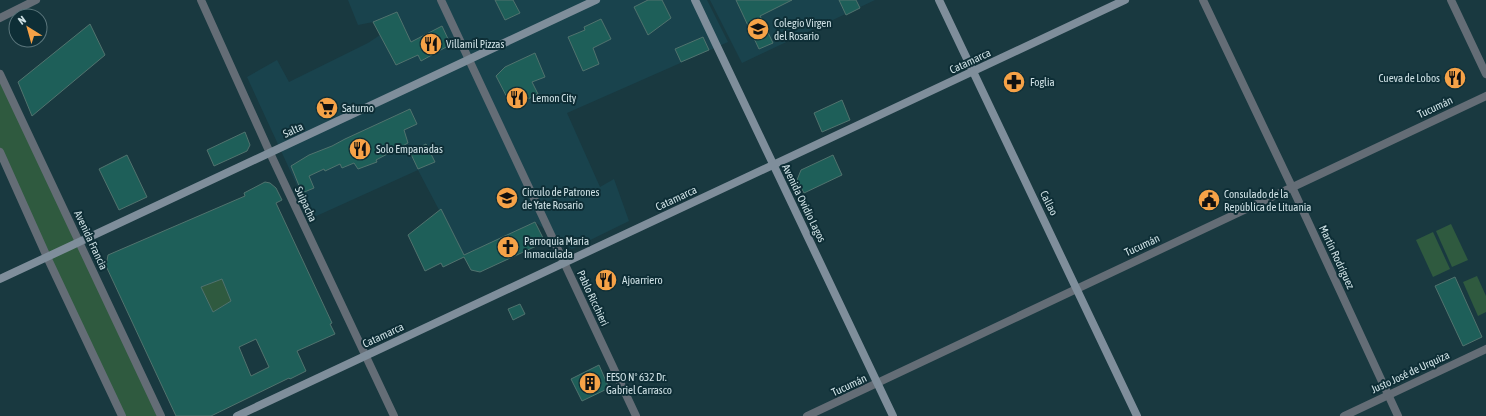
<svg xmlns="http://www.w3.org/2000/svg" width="1486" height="416" viewBox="0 0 1486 416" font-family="'Asap Condensed',sans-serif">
  <rect width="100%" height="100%" fill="#193940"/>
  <g fill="#19434d">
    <path d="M348,0H707L728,42L567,113L600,187L614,179L629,221L572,249L535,222L471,252L466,261L418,170L312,218L247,77L277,60L289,82L368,43L380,35L373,22L358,25Z"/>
    <path d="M710,0H875L742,63Z"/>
  </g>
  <g fill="#2f5a3f">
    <path d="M0,74L161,416H122L0,152Z"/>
    <path d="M1451,224L1468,260L1452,267L1436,231Z"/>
    <path d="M1433,232L1450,269L1433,277L1416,240Z"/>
    <path d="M1477,276L1486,296V312L1478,316L1463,282Z"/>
    <path d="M222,279L231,301L213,312L201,287Z"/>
  </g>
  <g fill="#1e5f59" stroke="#51736e" fill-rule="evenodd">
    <path d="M495,0H513L520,13L505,20Z"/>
    <path d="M648,0H662L671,18L648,35L634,7Z"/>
    <path d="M736,0H792L760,16L773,43L759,49Z"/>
    <path d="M839,0H856L860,8L846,15Z"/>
    <path d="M397,12L411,42L442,26L449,41L448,46L421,61L418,55L396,65L373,22Z"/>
    <path d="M601,19L611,39L593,48L599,64L583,71L568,37L585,30L584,27Z"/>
    <path d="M90,24L105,55L32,116L18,82Z"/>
    <path d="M703,37L709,50L681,62L675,49Z"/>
    <path d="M535,53L545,77L532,82L538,94L512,107L496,76L505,67Z"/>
    <path d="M331,100L336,109L322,116L317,107Z"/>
    <path d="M842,100L850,120L822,132L814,113Z"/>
    <path d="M410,109L417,124L404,130L408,143L376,160L377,162L358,169L354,163L342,168L340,164L325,171L324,169L309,176L314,188L302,193L291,166L309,155L332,146L345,139Z"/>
    <path d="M245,132L250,145L247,151L214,166L207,150Z"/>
    <path d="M426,144L435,162L418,169L410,152Z"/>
    <path d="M127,155L147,197L119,210L99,169Z"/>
    <path d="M833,155L842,175L804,193L797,180L801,170Z"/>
    <path d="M265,182L270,183L276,188L282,200L276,203L332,323L330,324L335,334L297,351L306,371L290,379L289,378L211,416H176L106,266L108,255L245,196L244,193ZM222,279L231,301L213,312L201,287ZM256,339L269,367L251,376L239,347Z"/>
    <path d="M441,209L464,255L535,222L545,242L480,272L471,270L464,257L443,267L441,263L425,271L408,235Z"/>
    <path d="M1455,277L1482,337L1463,346L1435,286Z"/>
    <path d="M520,304L525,314L513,320L508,309Z"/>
    <path d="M599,365L609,388L582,401L571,379Z"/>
  </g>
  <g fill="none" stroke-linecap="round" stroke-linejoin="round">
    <g stroke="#646d76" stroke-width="8">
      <path d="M201,0L270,153L394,416"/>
      <path d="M441,0L636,416"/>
      <path d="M1203,0L1292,187L1398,416"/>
      <path d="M1451,0L1486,74"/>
      <path d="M0,18L36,0"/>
      <path d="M807,416L1486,96"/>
      <path d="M1344,416L1486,349"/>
    </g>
    <g stroke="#646d76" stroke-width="8">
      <path d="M0,74L161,416"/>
      <path d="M0,152L47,257L122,416"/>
    </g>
    <g stroke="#7f8e9b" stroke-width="8">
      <path d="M695,0L893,416"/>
      <path d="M939,0L1137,416"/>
      <path d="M0,279L596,0"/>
      <path d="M237,416L1125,0"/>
    </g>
  </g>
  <defs>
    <g id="university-disc" transform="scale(1.15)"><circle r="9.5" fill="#f6a247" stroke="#0e2e36"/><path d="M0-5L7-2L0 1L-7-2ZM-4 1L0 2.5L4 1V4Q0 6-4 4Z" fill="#111"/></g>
    <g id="restaurant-disc" transform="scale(1.15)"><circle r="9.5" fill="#f6a247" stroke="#0e2e36"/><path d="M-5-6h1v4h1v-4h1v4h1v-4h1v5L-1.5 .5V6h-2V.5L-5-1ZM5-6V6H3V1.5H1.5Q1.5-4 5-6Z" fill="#111"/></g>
    <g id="pharmacy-disc" transform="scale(1.15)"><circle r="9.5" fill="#f6a247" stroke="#0e2e36"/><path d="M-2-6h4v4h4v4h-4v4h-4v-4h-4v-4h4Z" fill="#111"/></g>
    <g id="supermarket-disc" transform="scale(1.15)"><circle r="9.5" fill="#f6a247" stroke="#0e2e36"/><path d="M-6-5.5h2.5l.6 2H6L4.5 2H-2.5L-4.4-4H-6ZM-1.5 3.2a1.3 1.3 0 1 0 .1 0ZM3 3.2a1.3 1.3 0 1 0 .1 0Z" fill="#111"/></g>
    <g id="civic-disc" transform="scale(1.15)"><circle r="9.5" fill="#f6a247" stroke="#0e2e36"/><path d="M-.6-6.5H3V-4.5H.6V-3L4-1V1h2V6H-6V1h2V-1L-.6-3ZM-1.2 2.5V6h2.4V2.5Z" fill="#111"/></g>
    <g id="church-disc" transform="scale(1.15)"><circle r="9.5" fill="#f6a247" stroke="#0e2e36"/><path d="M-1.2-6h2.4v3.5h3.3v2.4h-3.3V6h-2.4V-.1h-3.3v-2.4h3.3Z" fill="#111"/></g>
    <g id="building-disc" transform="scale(1.15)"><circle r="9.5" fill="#f6a247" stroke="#0e2e36"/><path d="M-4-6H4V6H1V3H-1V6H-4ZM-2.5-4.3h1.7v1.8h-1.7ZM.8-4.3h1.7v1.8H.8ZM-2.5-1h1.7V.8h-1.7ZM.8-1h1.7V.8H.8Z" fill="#111"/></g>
  </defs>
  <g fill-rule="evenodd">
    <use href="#university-disc" x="758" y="29"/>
    <use href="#restaurant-disc" x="431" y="44"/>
    <use href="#restaurant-disc" x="1455" y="78"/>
    <use href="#pharmacy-disc" x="1014" y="82"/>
    <use href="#restaurant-disc" x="517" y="98"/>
    <use href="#supermarket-disc" x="327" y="108"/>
    <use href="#restaurant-disc" x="360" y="149"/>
    <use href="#university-disc" x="507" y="198"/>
    <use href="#civic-disc" x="1209" y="200"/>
    <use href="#church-disc" x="508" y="247"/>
    <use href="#restaurant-disc" x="606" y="280"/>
    <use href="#building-disc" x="590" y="383"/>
  </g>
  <g text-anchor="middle" stroke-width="4" stroke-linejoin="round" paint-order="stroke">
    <g font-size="11" fill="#cfe1e5" stroke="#0e2e36" text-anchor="start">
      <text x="774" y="27">Colegio Virgen<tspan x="774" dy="13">del Rosario</tspan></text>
      <text x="446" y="48">Villamil Pizzas</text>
      <text x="1440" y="82" text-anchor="end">Cueva de Lobos</text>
      <text x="1030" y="86">Foglia</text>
      <text x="532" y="102">Lemon City</text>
      <text x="342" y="112">Saturno</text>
      <text x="376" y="153">Solo Empanadas</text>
      <text x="522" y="196">Círculo de Patrones<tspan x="522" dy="13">de Yate Rosario</tspan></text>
      <text x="1224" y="198">Consulado de la<tspan x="1224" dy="13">República de Lituania</tspan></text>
      <text x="524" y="245">Parroquia María<tspan x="524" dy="13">Inmaculada</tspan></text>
      <text x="622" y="284">Ajoarriero</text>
      <text x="606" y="381">EESO Nº 632 Dr.<tspan x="606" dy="13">Gabriel Carrasco</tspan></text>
    </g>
    <g font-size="11" fill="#cfe1e5" stroke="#0e2e36">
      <text transform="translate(970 61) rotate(-25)" y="4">Catamarca</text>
      <text transform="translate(1435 107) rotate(-25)" y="4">Tucumán</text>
      <text transform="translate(293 130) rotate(-25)" y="4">Salta</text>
      <text transform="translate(676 198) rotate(-25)" y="4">Catamarca</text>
      <text transform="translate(804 203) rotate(64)" y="4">Avenida Ovidio Lagos</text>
      <text transform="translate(1049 203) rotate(64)" y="4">Callao</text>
      <text transform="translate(306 204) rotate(65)" y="4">Suipacha</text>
      <text transform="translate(91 240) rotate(65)" y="4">Avenida Francia</text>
      <text transform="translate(1142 245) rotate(-25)" y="4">Tucumán</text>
      <text transform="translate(1337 257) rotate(65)" y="4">Martín Rodríguez</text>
      <text transform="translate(593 298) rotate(65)" y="4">Pablo Ricchieri</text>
      <text transform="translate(383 335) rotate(-25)" y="4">Catamarca</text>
      <text transform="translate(1410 372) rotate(-25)" y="4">Justo José de Urquiza</text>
      <text transform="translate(849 385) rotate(-25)" y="4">Tucumán</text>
    </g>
  </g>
  <g transform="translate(28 28) rotate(323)"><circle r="19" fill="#0e2e36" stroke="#5b767c"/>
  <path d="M0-3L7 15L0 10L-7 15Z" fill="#f6a247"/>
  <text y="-6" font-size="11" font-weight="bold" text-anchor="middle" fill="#cfe1e5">N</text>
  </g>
</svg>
